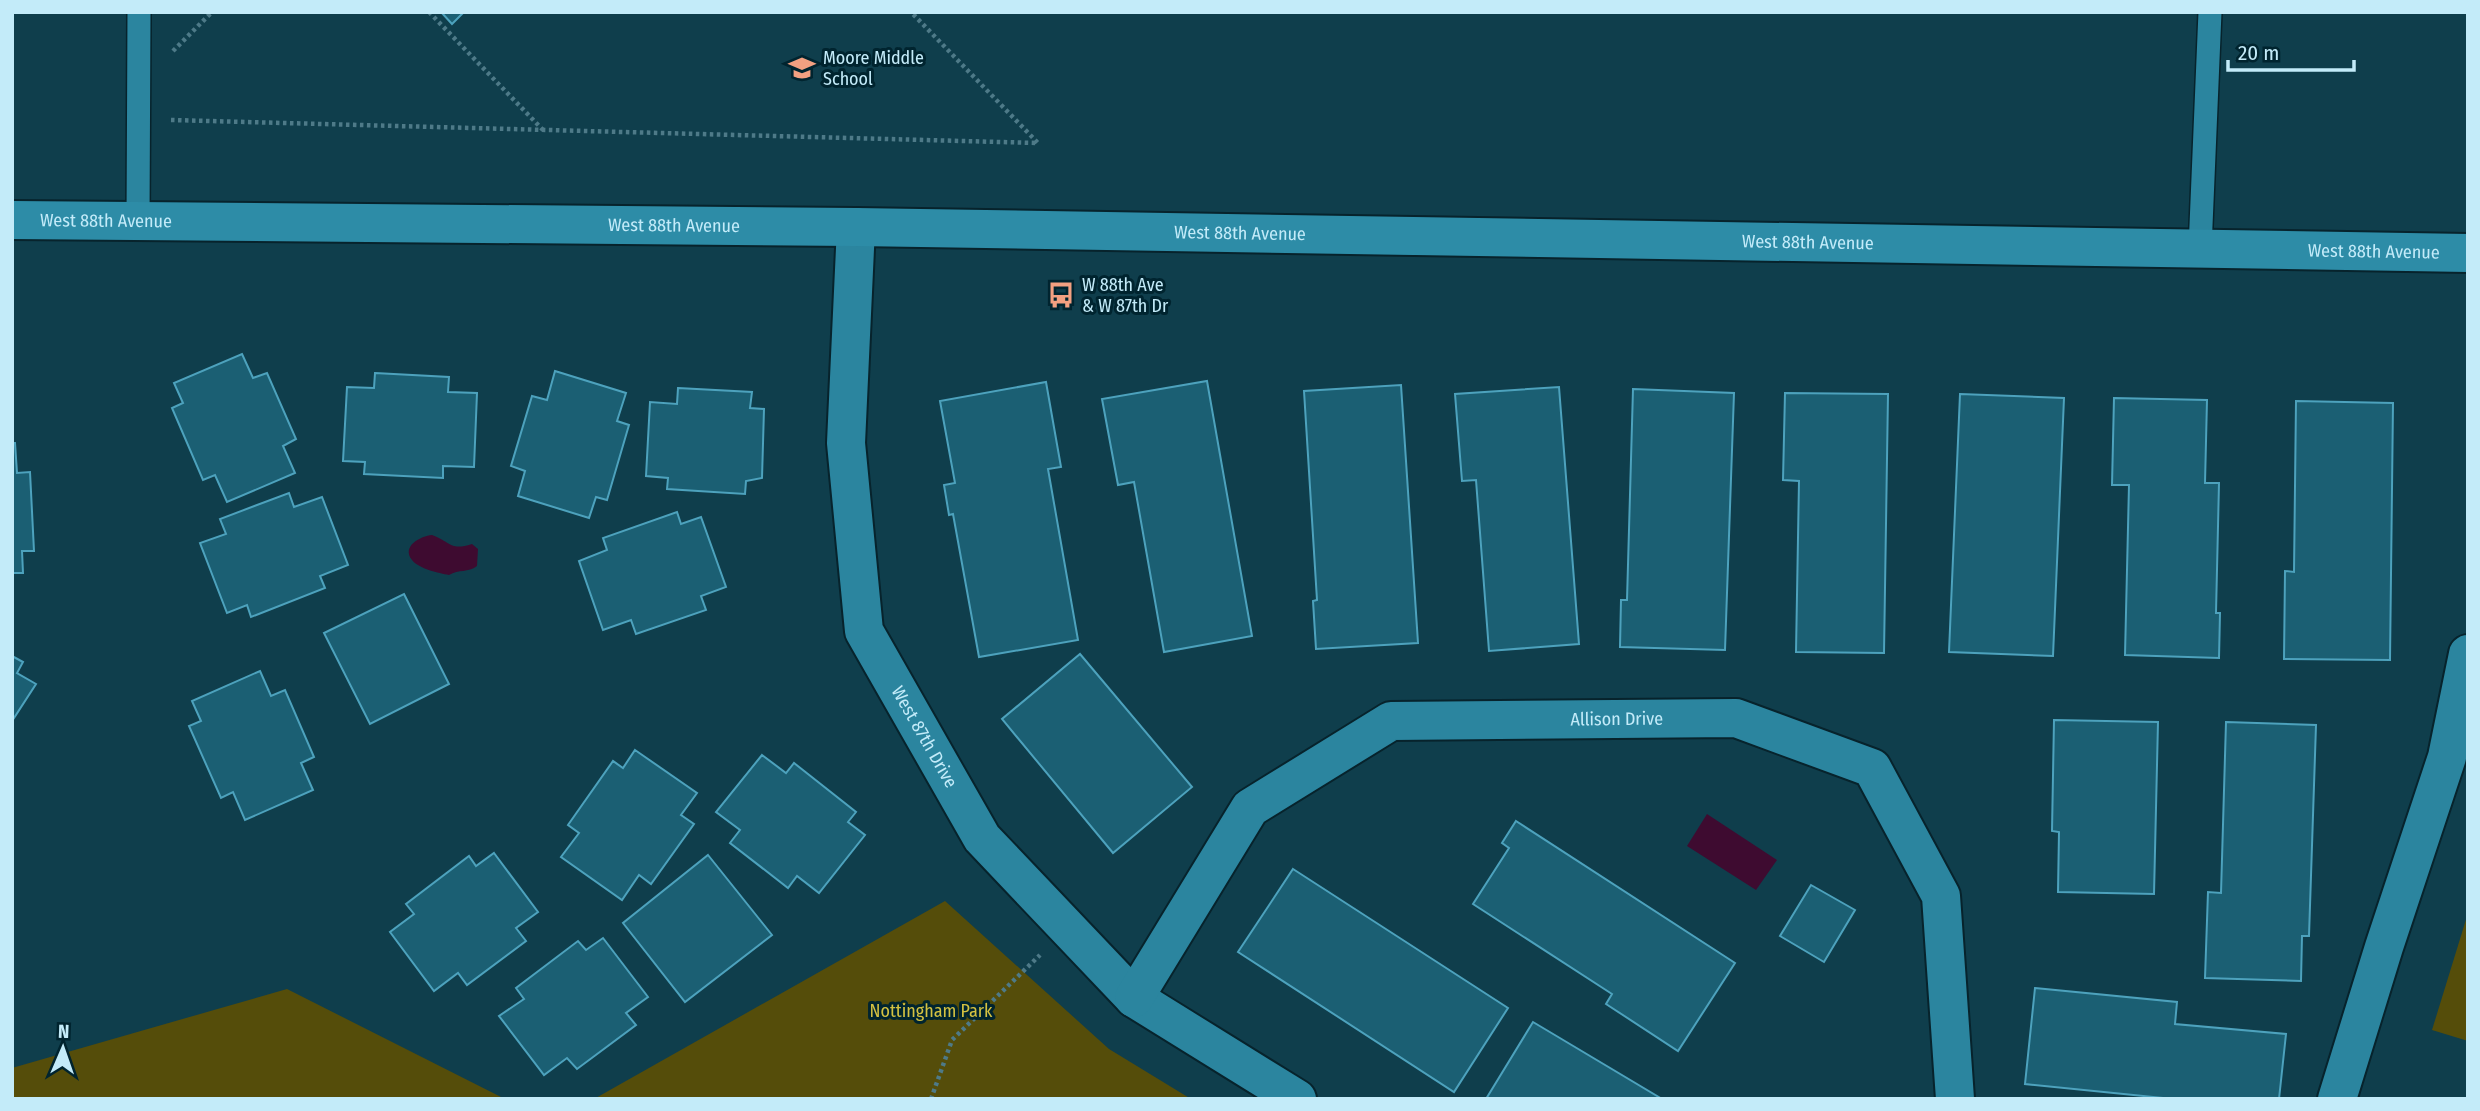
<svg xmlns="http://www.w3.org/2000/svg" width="2480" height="1111" viewBox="0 0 2480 1111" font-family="'Fira Sans Condensed',sans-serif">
  <rect width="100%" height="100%" fill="#0f3e4c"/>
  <g fill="#554d0a">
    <path d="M945,901L1109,1049L1191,1099H594Z"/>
    <path d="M2468,913V1041L2432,1030Z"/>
    <path d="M287,989L505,1099H12V1068Z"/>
  </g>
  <g fill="#3e0b30">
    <path d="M432,535C451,542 450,551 472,544L478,549L477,566C468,573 459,569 449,575C439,573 419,569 412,560C401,546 421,536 432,535Z"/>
    <path d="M1707,814L1777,860L1756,890L1687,846Z"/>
  </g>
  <g fill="#1b5f73" stroke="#4da2bd" stroke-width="2">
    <path d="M441,12H464L452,24Z"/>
    <path d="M242,354L253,378L267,373L296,439L283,446L295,473L227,502L215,475L203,480L172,408L183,403L174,383Z"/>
    <path d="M555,371L626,393L617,421L629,425L607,500L596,497L589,518L518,496L525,471L511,466L532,396L547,400Z"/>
    <path d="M375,373L449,377L448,392L477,393L474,467L443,466V478L364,474L365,462L343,461L347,387L374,388Z"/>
    <path d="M1207,381L1252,636L1164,652L1134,482L1118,485L1102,399Z"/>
    <path d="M1046,382L1061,467L1048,469L1078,640L979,657L953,514L949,515L944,485L955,483L940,401Z"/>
    <path d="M1401,385L1418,643L1316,649L1313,601L1317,600L1304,391Z"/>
    <path d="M1559,387L1579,644L1489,651L1476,480L1462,481L1455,394Z"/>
    <path d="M678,388L752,392L750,408L764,409L762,478L746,481L745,494L667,489L668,478L646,476L650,402L677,404Z"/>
    <path d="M1633,389L1734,393L1725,650L1620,647L1621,600H1627Z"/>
    <path d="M1785,393L1888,394L1884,653L1796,652L1799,481L1783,480Z"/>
    <path d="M1960,394L2064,398L2053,656L1949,652Z"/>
    <path d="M2114,398L2207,400L2205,483H2219L2216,613H2220L2219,658L2125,655L2129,485H2112Z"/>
    <path d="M2296,401L2393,403L2390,660L2284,659L2285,571L2294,572Z"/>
    <path d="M12,443H15L17,473L30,472L34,551H22L23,573H12Z"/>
    <path d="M289,493L294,507L322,497L348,565L320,576L325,588L251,617L247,605L227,613L200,543L226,534L220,519Z"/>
    <path d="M677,512L681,524L701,517L726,587L701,596L706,610L636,634L631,620L603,630L579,561L607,550L603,538Z"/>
    <path d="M404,594L449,684L370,724L324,633Z"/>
    <path d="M1080,654L1192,787L1113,853L1002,719Z"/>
    <path d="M12,656L23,662L17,673L36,684L12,721Z"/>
    <path d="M260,671L271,696L285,690L314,757L301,763L313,790L245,820L233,792L221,798L189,726L201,721L192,701Z"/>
    <path d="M2054,720L2158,722L2154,894L2058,892L2059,832L2052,831Z"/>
    <path d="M2226,722L2316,725L2309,936H2302L2301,981L2205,978L2208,892L2221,893Z"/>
    <path d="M635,750L697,793L681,815L694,824L651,884L639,875L622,900L561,857L579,833L568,825L613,761L623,768Z"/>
    <path d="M762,755L786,773L794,763L856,812L848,822L865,835L819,893L797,876L788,888L730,843L740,830L716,812Z"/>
    <path d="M1516,821L1735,963L1678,1051L1606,1004L1612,994L1473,904L1509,848L1502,843Z"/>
    <path d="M494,853L538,912L516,928L526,941L467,985L458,973L434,991L390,932L414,914L406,904L469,856L476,866Z"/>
    <path d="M708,855L772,935L685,1002L623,923Z"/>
    <path d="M1293,869L1508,1008L1454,1092L1238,952Z"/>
    <path d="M1811,885L1855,910L1824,962L1780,936Z"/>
    <path d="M603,938L648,997L626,1013L636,1025L577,1069L567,1058L544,1075L499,1016L524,999L516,988L578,941L586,950Z"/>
    <path d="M2035,988L2177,1002L2175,1024L2286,1034L2279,1099H2173L2025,1084Z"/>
    <path d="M1533,1022L1662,1099H1486Z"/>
  </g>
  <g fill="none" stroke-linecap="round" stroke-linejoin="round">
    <g stroke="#07232c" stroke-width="26">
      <g id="service">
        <path d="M138,222L139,12"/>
        <path d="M2200,249L2210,12"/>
      </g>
    </g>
    <g stroke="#07232c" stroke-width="42">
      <g id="minor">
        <path id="s1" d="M856,227L846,443L864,631L982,838L1134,998L1297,1099"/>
        <path id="s2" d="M1134,998L1250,808L1391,721L1736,718L1872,768L1941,896L1955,1099"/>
        <path d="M2337,1099L2384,947L2447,757L2468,654"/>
      </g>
    </g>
    <g stroke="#07232c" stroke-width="42">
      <g id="primary">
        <path id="s3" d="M12,220L856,227L2468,253"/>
      </g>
    </g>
    <g stroke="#4e7a88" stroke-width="4.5" stroke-dasharray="3.5 3.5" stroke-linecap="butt">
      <path d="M429,12L543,130"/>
      <path d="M173,51L212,12"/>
      <path d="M171,120L1038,143L911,12"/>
      <path d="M931,1099L952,1040L1040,955"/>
    </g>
    <use href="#service" stroke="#2b859f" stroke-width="23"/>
    <use href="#minor" stroke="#2b859f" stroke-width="38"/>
    <use href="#primary" stroke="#2d8ca7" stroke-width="38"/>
  </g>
  <defs>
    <g id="school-bare" transform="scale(2.1)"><path d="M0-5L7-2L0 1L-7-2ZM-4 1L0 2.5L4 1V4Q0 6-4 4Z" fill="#f2a081" stroke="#00242f" stroke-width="2.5" paint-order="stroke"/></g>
    <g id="bus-bare" transform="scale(2.1)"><path d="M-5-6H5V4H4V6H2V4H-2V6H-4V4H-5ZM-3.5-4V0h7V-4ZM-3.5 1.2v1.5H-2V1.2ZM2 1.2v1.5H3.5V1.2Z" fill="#f2a081" stroke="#00242f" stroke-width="2.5" paint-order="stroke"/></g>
  </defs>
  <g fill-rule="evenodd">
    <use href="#school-bare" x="802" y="68"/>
    <use href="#bus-bare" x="1061" y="295"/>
  </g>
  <g text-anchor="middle" stroke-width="6" stroke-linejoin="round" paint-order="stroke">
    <g font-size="18" fill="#c3ebf9" stroke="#00242f" text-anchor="start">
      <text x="823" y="64">Moore Middle<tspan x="823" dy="21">School</tspan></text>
      <text x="1082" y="291">W 88th Ave<tspan x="1082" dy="21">&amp; W 87th Dr</tspan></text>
    </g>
    <g font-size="18" fill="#c3ebf9" stroke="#00242f">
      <text dy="6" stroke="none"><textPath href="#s3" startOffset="94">West 88th Avenue</textPath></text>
      <text dy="6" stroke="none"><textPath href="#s3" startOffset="662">West 88th Avenue</textPath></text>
      <text dy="6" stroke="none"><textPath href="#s3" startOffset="1228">West 88th Avenue</textPath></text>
      <text dy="6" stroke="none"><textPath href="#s3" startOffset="1796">West 88th Avenue</textPath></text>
      <text dy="6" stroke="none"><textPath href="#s3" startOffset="2362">West 88th Avenue</textPath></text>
      <text dy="6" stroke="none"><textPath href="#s2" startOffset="614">Allison Drive</textPath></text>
      <text dy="6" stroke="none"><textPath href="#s1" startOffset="527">West 87th Drive</textPath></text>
    </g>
    <g font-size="18" fill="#d4c241" stroke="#00242f">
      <text x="931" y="1017">Nottingham Park</text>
    </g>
  </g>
  <rect width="2480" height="1111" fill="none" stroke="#c3ebf9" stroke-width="28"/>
  <g transform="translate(63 1048) rotate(2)" stroke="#00242f" stroke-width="5" paint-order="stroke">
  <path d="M0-5L12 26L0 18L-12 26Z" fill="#c3ebf9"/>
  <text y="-10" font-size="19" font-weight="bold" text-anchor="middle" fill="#c3ebf9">N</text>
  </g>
  <path d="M2228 60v10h126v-10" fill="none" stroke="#c3ebf9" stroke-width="3.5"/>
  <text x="2238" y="60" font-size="21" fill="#c3ebf9" stroke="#00242f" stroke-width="5" paint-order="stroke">20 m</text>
</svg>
